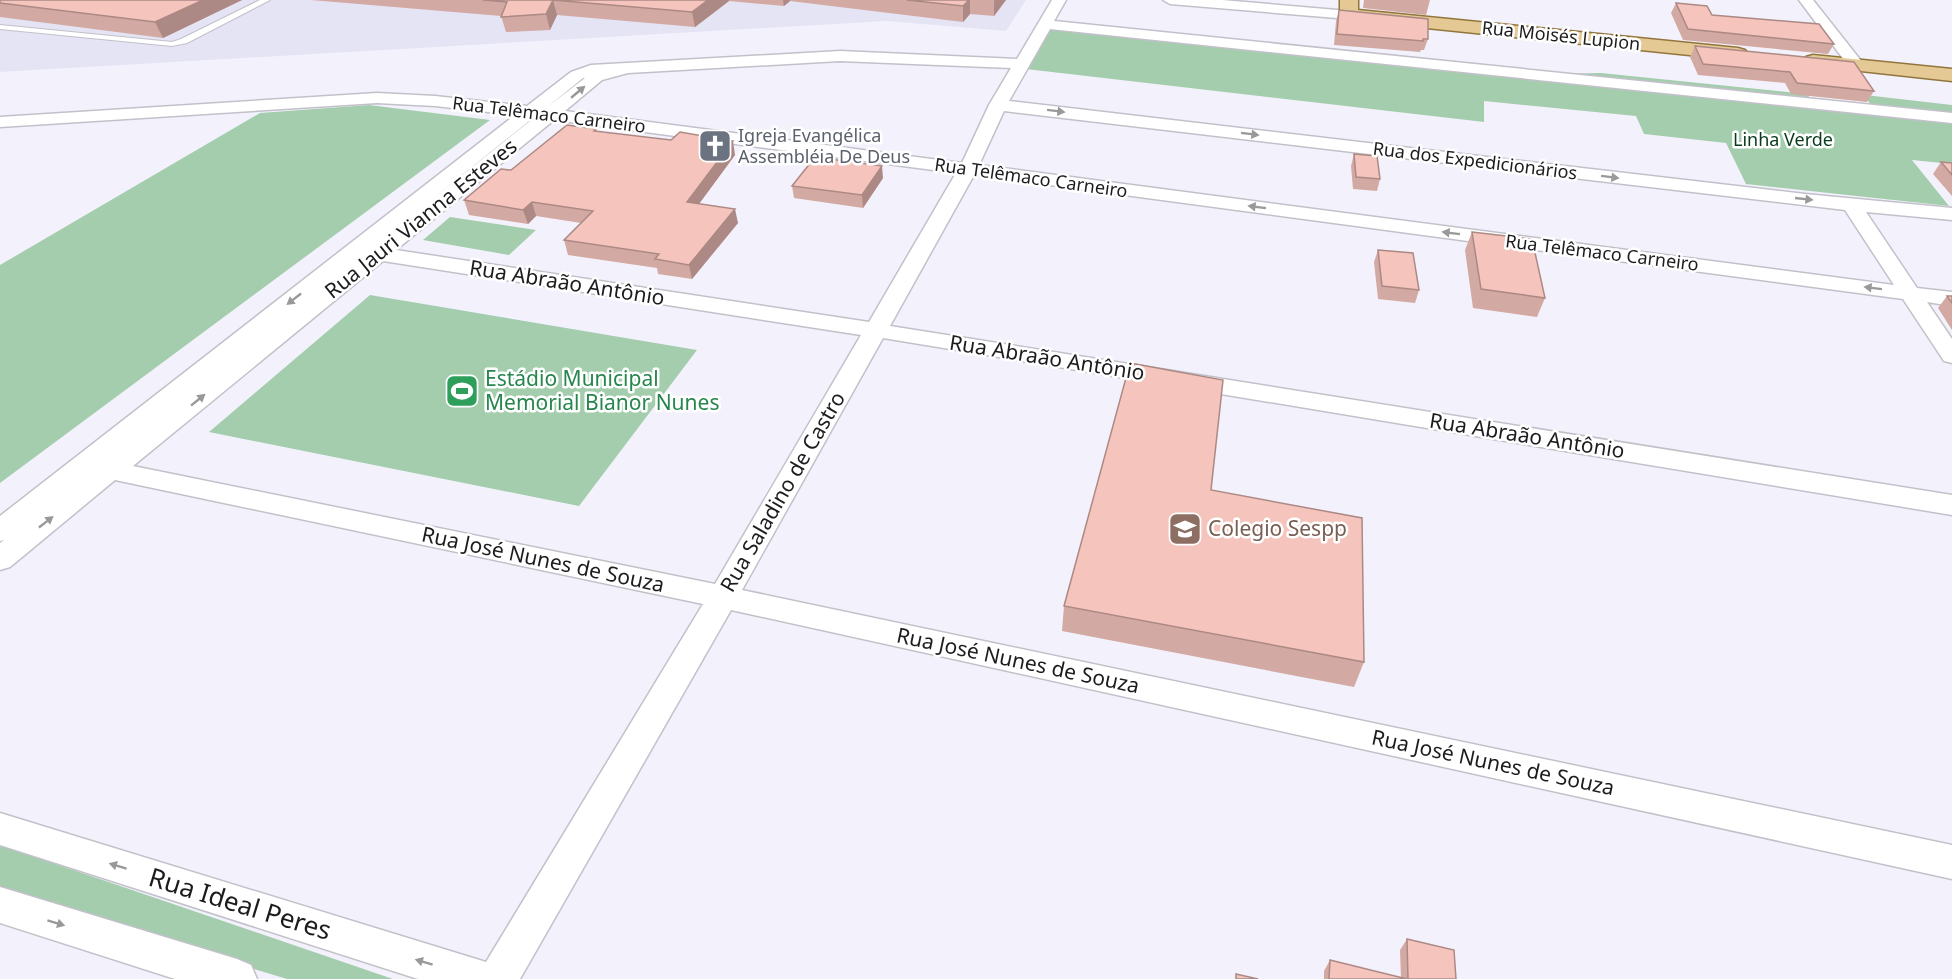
<svg xmlns="http://www.w3.org/2000/svg" width="1952" height="979" viewBox="0 0 1952 979" font-family="'Noto Sans',sans-serif">
  <rect width="100%" height="100%" fill="#f3f2fc"/>
  <path fill="#e5e4f5" d="M0,0H1026L1006,31L886,21L0,72Z"/>
  <g fill="#a4cdad">
    <path d="M1055,22L1547,74L1601,73L1807,94L1812,101L1871,106L1865,95L1952,105V164L1912,160L1949,206L1746,184L1726,143L1644,134L1636,116L1484,101V122L1026,69Z"/>
    <path d="M369,105L490,120L0,483V265L260,113Z"/>
    <path d="M450,217L536,230L509,255L423,240Z"/>
    <path d="M370,295L697,350L579,506L209,432Z"/>
    <path d="M0,845L393,979H287L0,892Z"/>
  </g>
  <g fill="none" stroke-linecap="round" stroke-linejoin="round">
    <g stroke="#c2c1ca" stroke-width="2">
      <path id="lane" d="M260,0H270L187,43L172,46L0,29V25L172,42L181,39Z"/>
    </g>
    <g stroke="#c2c1ca" stroke-width="3">
      <g id="street">
        <path d="M1052,0H1066L1054,21L1952,113V123L1050,29L1009,101L1805,194L1952,208V220L1866,212L1917,288L1952,292V306L1927,302L1952,339V363L1944,361L1903,299L974,175L890,326L1952,495V515L883,338L742,590L1952,845V879L731,610L520,979H418L0,845V813L486,962L703,604L115,480L10,567L0,570V543L4,540L0,541V516L515,115L435,106L377,103L0,127V117L377,93L435,96L527,106L571,72L591,65L840,51L1017,59ZM840,61L1011,68L989,105L962,163L565,111L602,80L628,73ZM583,78H585L546,108ZM1004,111L1845,210L1894,285L979,165ZM534,117H535L427,203ZM554,120L956,173L869,322L396,250ZM383,261L861,335L715,584L133,466Z"/>
        <path d="M1163,0H1222L1349,11L1356,15L1349,19L1170,4Z"/>
        <path d="M1799,0H1813L1862,62L1864,65L1862,68H1850Z"/>
        <path d="M0,887L237,959L251,965L257,979H175L0,923Z"/>
      </g>
    </g>
    <g stroke="#92753c" stroke-width="3">
      <g id="primary">
        <path d="M1340,0H1358V10L1738,48L1745,50L1748,54L1745,58L1738,60L1349,20L1343,19L1340,15Z"/>
        <path d="M1813,55L1952,69V81L1806,65L1803,61L1806,57Z"/>
      </g>
    </g>
    <use href="#lane" fill="#fff" fill-rule="evenodd"/>
    <use href="#street" fill="#fff" fill-rule="evenodd"/>
    <use href="#primary" fill="#e4c994" fill-rule="evenodd"/>
  </g>
  <g fill="#d3a9a3">
    <path d="M0,0H242L163,38L0,17Z"/>
    <path d="M311,0H1006L994,16L970,14L963,22L790,1L784,6L729,1L695,27L557,15L550,30L506,32L501,16Z"/>
    <path d="M1364,0H1430L1426,15L1363,8Z"/>
    <path d="M1676,3L1712,15L1834,44L1828,54L1683,40L1671,13Z"/>
    <path d="M1339,10L1428,39L1424,50H1421L1420,52L1334,45L1336,21Z"/>
    <path d="M1695,46L1874,91L1867,102L1791,94L1785,83L1698,75L1690,57Z"/>
    <path d="M596,129L597,131L735,155L699,204L738,223L692,279L658,274L657,268L568,255L564,240L581,223L536,216L528,224L469,215L464,200L511,170Z"/>
    <path d="M1354,154L1380,179L1377,191L1353,189L1351,166Z"/>
    <path d="M1941,162L1952,163V196L1933,174Z"/>
    <path d="M883,178L863,208L794,198L792,186Z"/>
    <path d="M1472,232L1545,298L1537,317L1473,308L1465,250Z"/>
    <path d="M1378,250L1419,290L1415,303L1378,299L1374,262Z"/>
    <path d="M1947,296H1952V330L1938,308Z"/>
    <path d="M1211,490L1364,662L1354,687L1062,631L1064,606Z"/>
    <path d="M1407,939L1456,979H1324V971L1330,960L1401,978L1400,950Z"/>
  </g>
  <g fill="#ac8984">
    <path d="M203,0H242L163,38L155,22Z"/>
    <path d="M553,0L557,15L550,30L546,14Z"/>
    <path d="M708,0H729V1L695,27L692,12Z"/>
    <path d="M783,0H790V1L784,6Z"/>
    <path d="M969,0H970V14L963,22V6Z"/>
    <path d="M995,0H1006L994,16V1Z"/>
    <path d="M733,141L735,155L690,216L687,202Z"/>
    <path d="M882,166L883,178L863,208L862,195Z"/>
    <path d="M532,202L536,216L528,224L523,210Z"/>
    <path d="M735,209L738,223L692,279L689,265Z"/>
  </g>
  <g fill="#f5c4bd" stroke="#ac8984" stroke-width="1.5">
    <path d="M0,0H203L155,22L0,3Z"/>
    <path d="M483,0H708L692,12L553,0L546,14L501,17L507,2Z"/>
    <path d="M907,0H969L963,6Z"/>
    <path d="M1676,3L1707,6L1712,15L1819,24L1834,44L1688,29Z"/>
    <path d="M1339,10L1428,19V39H1423V41L1337,34Z"/>
    <path d="M1695,46L1854,62L1874,91L1797,83L1790,72L1703,64Z"/>
    <path d="M567,125L596,129L594,131L671,140L680,132L733,141L687,202L735,209L689,265L655,259L659,254L564,240L593,211L532,202L523,210L464,200L501,169L511,170Z"/>
    <path d="M1354,154L1377,156L1380,179L1356,177Z"/>
    <path d="M815,157L882,166L862,195L792,186Z"/>
    <path d="M1941,162L1952,163V175Z"/>
    <path d="M1472,232L1532,239L1545,298L1481,289Z"/>
    <path d="M1378,250L1413,253L1419,290L1382,286Z"/>
    <path d="M1947,296H1952V303Z"/>
    <path d="M1130,363L1223,380L1211,490L1362,518L1364,662L1064,606Z"/>
    <path d="M1407,939L1454,950L1456,979H1408Z"/>
    <path d="M1330,960L1407,979H1329Z"/>
    <path d="M1236,974L1258,979H1236Z"/>
  </g>
  <defs><path id="oneway-solid" d="M-6-.8H1V-3.2L6.5 0L1 3.2V.8H-6Z" transform="scale(1.5)"/></defs>
  <g fill="#99999a">
    <use href="#oneway-solid" transform="translate(578 92) rotate(-40)"/>
    <use href="#oneway-solid" transform="translate(1056 111) rotate(7)"/>
    <use href="#oneway-solid" transform="translate(1250 134) rotate(7)"/>
    <use href="#oneway-solid" transform="translate(1610 177) rotate(7)"/>
    <use href="#oneway-solid" transform="translate(1804 199) rotate(6)"/>
    <use href="#oneway-solid" transform="translate(1257 207) rotate(-173)"/>
    <use href="#oneway-solid" transform="translate(1451 233) rotate(-173)"/>
    <use href="#oneway-solid" transform="translate(1873 288) rotate(-173)"/>
    <use href="#oneway-solid" transform="translate(294 299) rotate(142)"/>
    <use href="#oneway-solid" transform="translate(198 400) rotate(-39)"/>
    <use href="#oneway-solid" transform="translate(46 522) rotate(-38)"/>
    <use href="#oneway-solid" transform="translate(118 866) rotate(-163)"/>
    <use href="#oneway-solid" transform="translate(56 923) rotate(17)"/>
    <use href="#oneway-solid" transform="translate(424 962) rotate(-163)"/>
  </g>
  <defs>
    <g id="church-square" transform="scale(1.725)"><rect x="-9" y="-9" width="18" height="18" rx="4" fill="#6b7280" stroke="#fff"/><path d="M-1.2-6h2.4v3.5h3.3v2.4h-3.3V6h-2.4V-.1h-3.3v-2.4h3.3Z" fill="#fff"/></g>
    <g id="stadium-square" transform="scale(1.725)"><rect x="-9" y="-9" width="18" height="18" rx="4" fill="#2e9e5b" stroke="#fff"/><path d="M0-5a6.5 5 0 1 0 0 10a6.5 5 0 1 0 0-10ZM-3.5-1.8h7v3.6h-7Z" fill="#fff"/></g>
    <g id="school-square" transform="scale(1.725)"><rect x="-9" y="-9" width="18" height="18" rx="4" fill="#8d6e63" stroke="#fff"/><path d="M0-5L7-2L0 1L-7-2ZM-4 1L0 2.5L4 1V4Q0 6-4 4Z" fill="#fff"/></g>
  </defs>
  <g fill-rule="evenodd">
    <use href="#church-square" x="715" y="146"/>
    <use href="#stadium-square" x="462" y="391"/>
    <use href="#school-square" x="1185" y="529"/>
  </g>
  <g text-anchor="middle" stroke-width="5" stroke-linejoin="round" paint-order="stroke">
    <g font-size="18" fill="#1c1c1f" stroke="#fff">
      <text transform="translate(1561 36) rotate(6)" y="6">Rua Moisés Lupion</text>
      <text transform="translate(549 115) rotate(7)" y="6">Rua Telêmaco Carneiro</text>
      <text transform="translate(1475 161) rotate(7)" y="6">Rua dos Expedicionários</text>
      <text transform="translate(1031 178) rotate(8)" y="6">Rua Telêmaco Carneiro</text>
      <text transform="translate(1602 253) rotate(7)" y="6">Rua Telêmaco Carneiro</text>
    </g>
    <g font-size="18" fill="#5b616d" stroke="#fff" text-anchor="start">
      <text x="738" y="142">Igreja Evangélica<tspan x="738" dy="21">Assembléia De Deus</tspan></text>
    </g>
    <g font-size="18" fill="#083a1b" stroke="#fff">
      <text x="1783" y="146">Linha Verde</text>
    </g>
    <g font-size="21" fill="#1c1c1f" stroke="#fff">
      <text transform="translate(421 219) rotate(-39)" y="7">Rua Jauri Vianna Esteves</text>
      <text transform="translate(567 283) rotate(9)" y="7">Rua Abraão Antônio</text>
      <text transform="translate(1047 358) rotate(9)" y="7">Rua Abraão Antônio</text>
      <text transform="translate(1527 436) rotate(9)" y="7">Rua Abraão Antônio</text>
      <text transform="translate(783 492) rotate(-60)" y="7">Rua Saladino de Castro</text>
      <text transform="translate(543 560) rotate(12)" y="7">Rua José Nunes de Souza</text>
      <text transform="translate(1018 661) rotate(12)" y="7">Rua José Nunes de Souza</text>
      <text transform="translate(1493 763) rotate(12)" y="7">Rua José Nunes de Souza</text>
    </g>
    <g font-size="21" fill="#27864d" stroke="#fff" text-anchor="start">
      <text x="485" y="386">Estádio Municipal<tspan x="485" dy="24">Memorial Bianor Nunes</tspan></text>
    </g>
    <g font-size="21" fill="#785e54" stroke="#fff" text-anchor="start">
      <text x="1208" y="536">Colegio Sespp</text>
    </g>
    <g font-size="26" fill="#1c1c1f" stroke="#fff">
      <text transform="translate(240 904) rotate(17)" y="9">Rua Ideal Peres</text>
    </g>
  </g>
</svg>
